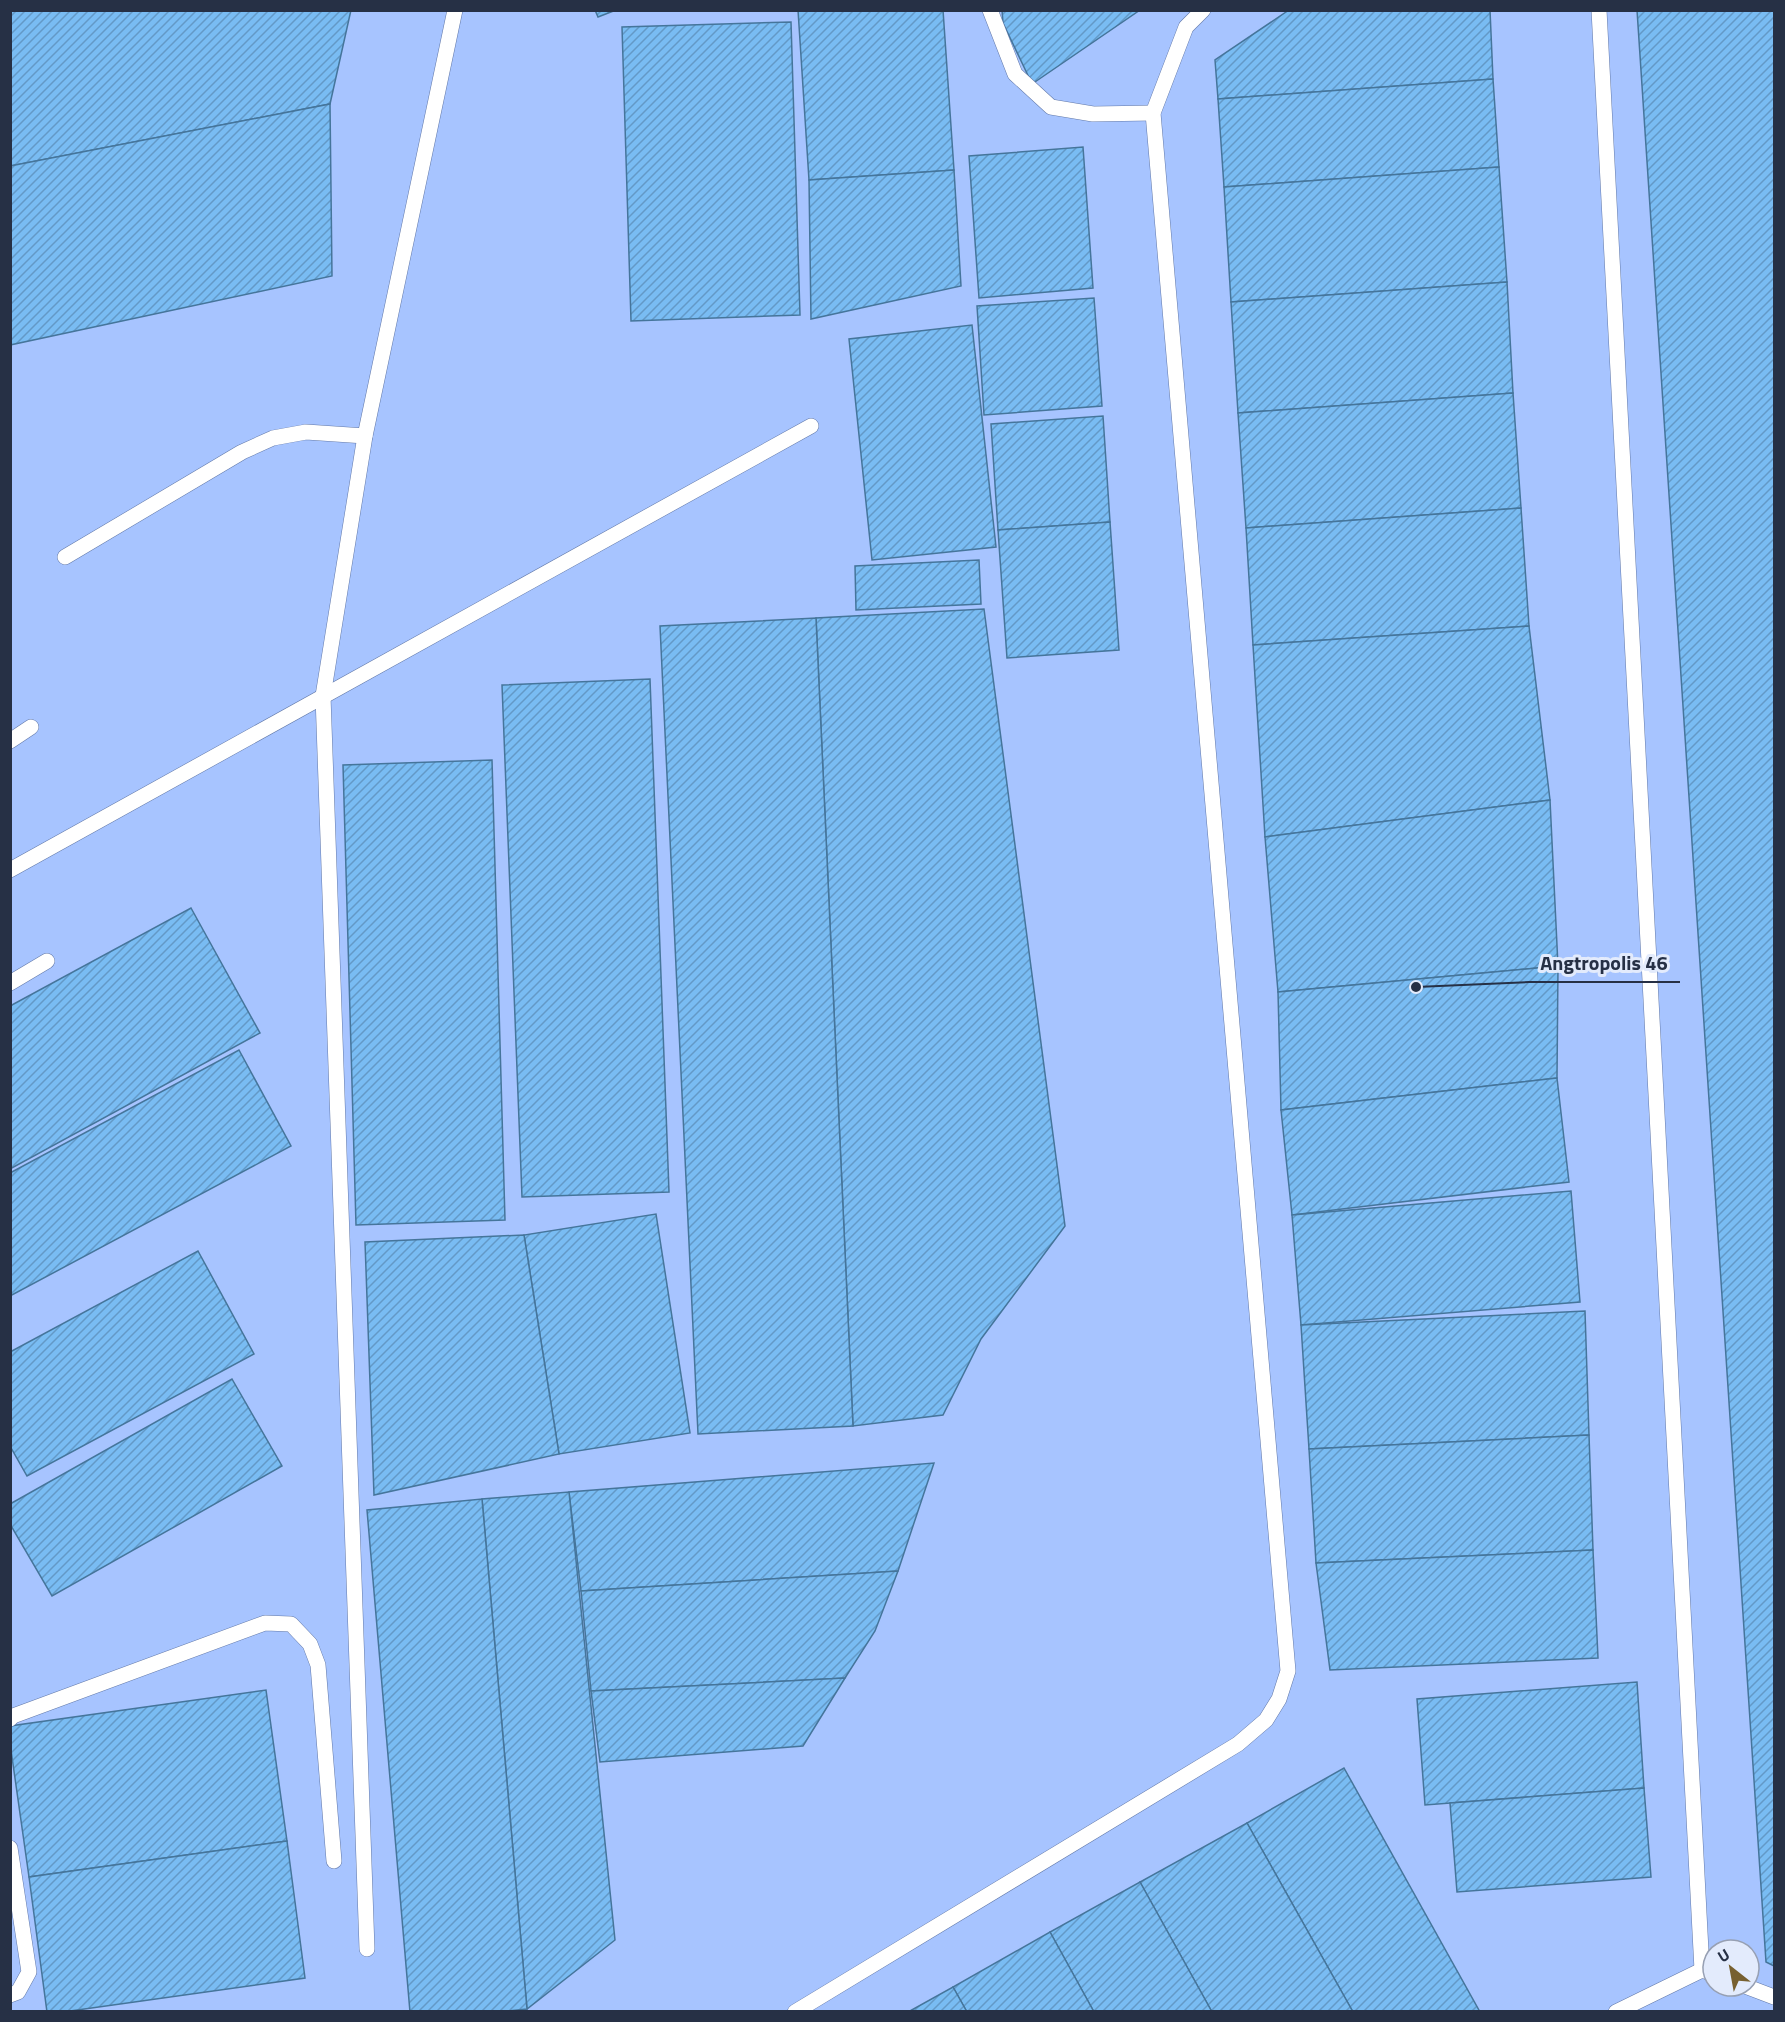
<svg xmlns="http://www.w3.org/2000/svg" width="1785" height="2022" viewBox="0 0 1785 2022" font-family="'Titillium Web',sans-serif">
  <defs>
    <pattern id="building-hatch" width="6" height="6" patternUnits="userSpaceOnUse" patternTransform="scale(1.5)"><rect width="6" height="6" fill="#79bcf3"/><path d="M-1 1l2-2M0 6l6-6M5 7l2-2" fill="none" stroke="#6399c7"/></pattern>
  </defs>
  <rect width="100%" height="100%" fill="#b6cbf5"/>
  <path fill="#a7c4ff" fill-rule="evenodd" d="M11,11H1774V2011L11,2012ZM1713,1950H1749V1986H1713Z"/>
  <g fill="url(#building-hatch)" stroke="#45759b" stroke-width="1.5">
    <path d="M10,10H351L330,104L10,166Z"/>
    <path d="M595,10H616L598,17Z"/>
    <path d="M798,10H943L954,170L809,180Z"/>
    <path d="M1002,10H1140L1032,84L1003,23Z"/>
    <path d="M1289,10H1490L1493,79L1218,99L1215,60Z"/>
    <path d="M1637,10H1774V1966L1766,1962Z"/>
    <path d="M791,22L800,315L631,321L622,27Z"/>
    <path d="M1493,79L1499,167L1224,187L1218,99Z"/>
    <path d="M330,104L332,276L10,345V166Z"/>
    <path d="M1083,147L1093,288L979,298L969,156Z"/>
    <path d="M1499,167L1507,282L1231,302L1224,187Z"/>
    <path d="M954,170L961,286L811,319L809,180Z"/>
    <path d="M1507,282L1513,393L1238,413L1231,302Z"/>
    <path d="M1094,298L1102,406L984,415L977,306Z"/>
    <path d="M972,325L996,547L872,560L849,339Z"/>
    <path d="M1513,393L1521,508L1246,528L1238,413Z"/>
    <path d="M1103,416L1110,522L998,530L991,424Z"/>
    <path d="M1521,508L1529,626L1253,645L1246,528Z"/>
    <path d="M1110,522L1119,650L1007,658L998,530Z"/>
    <path d="M979,560L981,604L856,610L855,566Z"/>
    <path d="M984,609L1065,1226L981,1339L943,1415L853,1426L816,618Z"/>
    <path d="M816,618L853,1426L698,1434L660,626Z"/>
    <path d="M1529,626L1550,800L1265,837L1253,645Z"/>
    <path d="M650,679L669,1192L522,1197L502,685Z"/>
    <path d="M492,760L505,1220L356,1225L343,765Z"/>
    <path d="M1550,800L1558,966L1278,992L1265,837Z"/>
    <path d="M191,908L260,1033L10,1169V1006Z"/>
    <path d="M1558,966L1557,1078L1281,1110L1278,992Z"/>
    <path d="M239,1050L291,1146L10,1296V1173Z"/>
    <path d="M1557,1078L1569,1182L1292,1215L1281,1110Z"/>
    <path d="M1571,1191L1580,1302L1301,1325L1292,1215Z"/>
    <path d="M656,1214L690,1433L559,1454L524,1235Z"/>
    <path d="M524,1235L559,1454L374,1495L365,1242Z"/>
    <path d="M198,1251L254,1354L27,1476L10,1446V1352Z"/>
    <path d="M1585,1311L1589,1435L1309,1449L1301,1325Z"/>
    <path d="M232,1379L282,1466L52,1596L10,1524V1504Z"/>
    <path d="M1589,1435L1593,1550L1316,1563L1309,1449Z"/>
    <path d="M934,1463L898,1571L581,1591L569,1492Z"/>
    <path d="M569,1492L615,1940L527,2009L482,1499Z"/>
    <path d="M482,1499L527,2009L500,2012H410L367,1510Z"/>
    <path d="M1593,1550L1598,1658L1330,1670L1316,1563Z"/>
    <path d="M898,1571L875,1631L845,1678L591,1691L581,1591Z"/>
    <path d="M845,1678L803,1746L600,1762L591,1691Z"/>
    <path d="M1637,1682L1644,1788L1425,1805L1417,1699Z"/>
    <path d="M266,1690L287,1841L29,1877L10,1743V1726Z"/>
    <path d="M1344,1768L1480,2012H1353L1247,1823Z"/>
    <path d="M1644,1788L1651,1877L1457,1892L1450,1803Z"/>
    <path d="M1247,1823L1353,2012H1212L1140,1882Z"/>
    <path d="M287,1841L305,1978L63,2012H47L29,1877Z"/>
    <path d="M1140,1882L1212,2012H1094L1050,1932Z"/>
    <path d="M1050,1932L1094,2012H967L953,1987Z"/>
    <path d="M953,1987L967,2012H908Z"/>
  </g>
  <g fill="none" stroke-linecap="round" stroke-linejoin="round">
    <g stroke="#6279a9" stroke-width="16">
      <g id="service">
        <path d="M990,10L1015,74L1051,107L1093,114L1153,113"/>
        <path d="M1599,10L1702,1970"/>
        <path d="M65,557L242,452L273,438L306,432L365,436"/>
        <path d="M10,741L31,727"/>
        <path d="M10,870L811,426"/>
        <path d="M10,983L47,961"/>
        <path d="M10,1719L13,1716L265,1623L291,1624L310,1644L318,1665L334,1861"/>
        <path d="M10,1848L29,1972L18,1992L10,1995"/>
        <path d="M367,1949L323,696L365,436L455,10"/>
        <path d="M1745,1986L1774,1997"/>
        <path d="M795,2012L1238,1744L1266,1720L1279,1699L1288,1671L1153,113L1186,27L1203,10"/>
        <path d="M1616,2012L1702,1970L1713,1974"/>
      </g>
    </g>
    <use href="#service" stroke="#fff" stroke-width="15"/>
  </g>
  <path fill="none" stroke="#263045" stroke-width="2" d="M1416 987L1529 982H1680"/>
  <circle fill="#263045" stroke="#e3ebfc" stroke-width="2" cx="1416" cy="987" r="6"/>
  <g font-size="20" text-anchor="middle" font-weight="bold" fill="#263045" stroke="#e3ebfc" stroke-width="6" stroke-linejoin="round" paint-order="stroke">
    <text x="1604" y="970">Angtropolis 46</text>
  </g>
  <rect width="1785" height="2022" fill="none" stroke="#263045" stroke-width="24"/>
  <g transform="translate(1731 1968) rotate(329)"><circle r="28" fill="#e3ebfc" stroke="#97a0b3" stroke-width="1.5"/>
  <path d="M0-4.5L10 22L0 15L-10 22Z" fill="#776030"/>
  <text y="-9" font-size="16" font-weight="bold" text-anchor="middle" fill="#263045">U</text>
  </g>
</svg>
